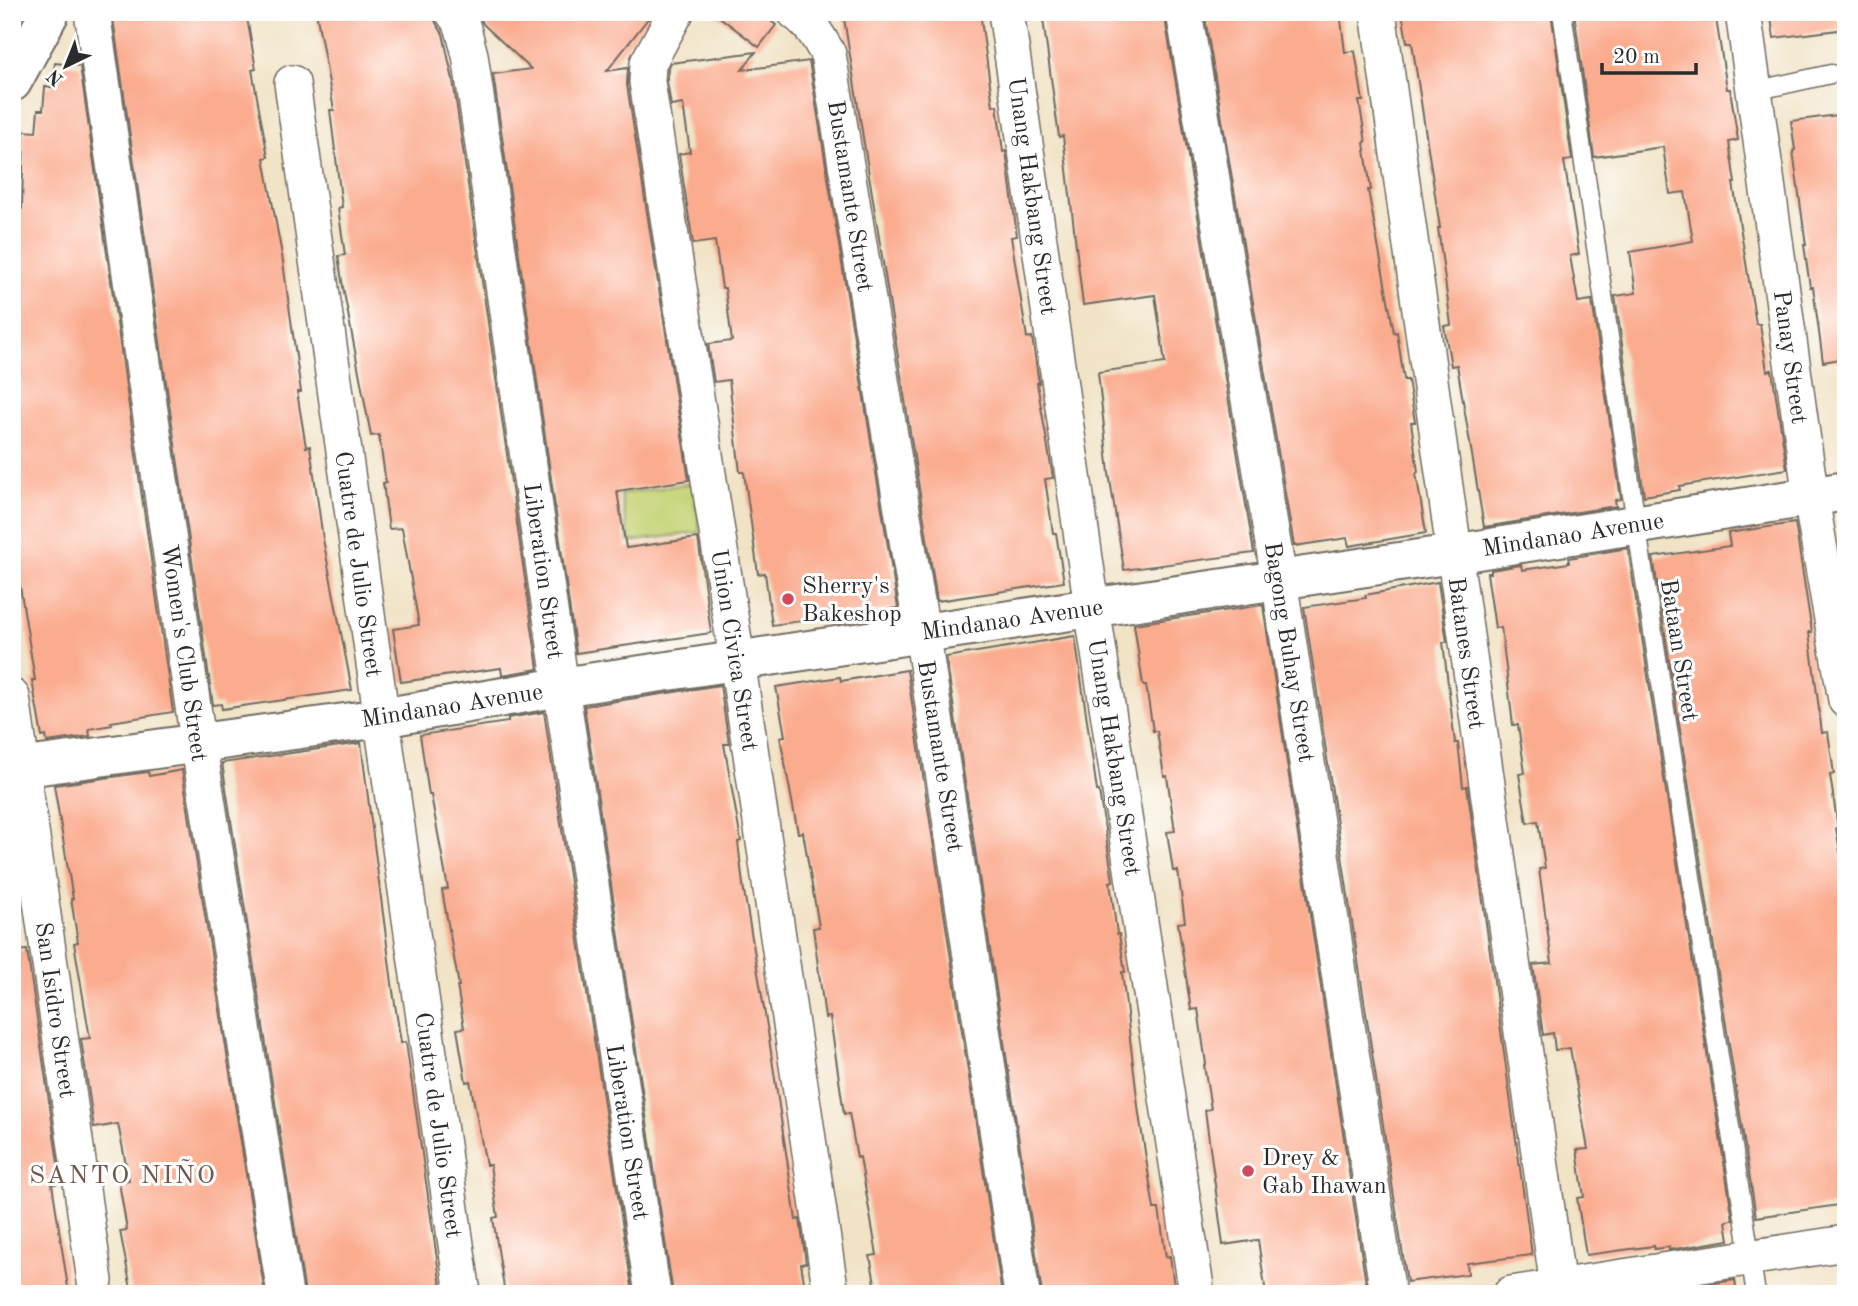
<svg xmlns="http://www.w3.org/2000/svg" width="1858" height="1306" viewBox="0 0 1858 1306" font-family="'Old Standard TT',serif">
  <rect width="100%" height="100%" fill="#fff"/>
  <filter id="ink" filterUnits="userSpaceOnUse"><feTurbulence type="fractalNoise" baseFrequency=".0143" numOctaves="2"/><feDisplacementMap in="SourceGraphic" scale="14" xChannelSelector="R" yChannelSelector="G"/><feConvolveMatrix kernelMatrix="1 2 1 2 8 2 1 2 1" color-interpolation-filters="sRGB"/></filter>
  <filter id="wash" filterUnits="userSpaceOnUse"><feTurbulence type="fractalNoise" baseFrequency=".00686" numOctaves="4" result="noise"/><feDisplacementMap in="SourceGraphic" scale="28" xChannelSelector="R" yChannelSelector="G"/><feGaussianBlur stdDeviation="1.57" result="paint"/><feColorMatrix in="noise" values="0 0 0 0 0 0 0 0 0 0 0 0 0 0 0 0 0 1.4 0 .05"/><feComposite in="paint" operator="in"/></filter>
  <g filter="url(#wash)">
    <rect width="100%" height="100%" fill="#f1e3c6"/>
    <path fill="#c5d375" stroke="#787f50" stroke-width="2" d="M693,483L700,532L629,542L621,494Z"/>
    <g id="blocks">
      <g fill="#fbab8e">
        <path d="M112,12H246L256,69L252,70L268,157L264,158L282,255L301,392H297L306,447L310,446L323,539L352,690L222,709L221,704L213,705Z"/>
        <path d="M316,12H433L436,23L443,34L453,80L538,669L502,675L501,668L401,682L393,629L419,625L402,528L389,529L383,483H386L379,435L371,436L343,287L338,256L345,255L338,208L342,207L330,110H334Z"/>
        <path d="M478,12H653L607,71L628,68L627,85L689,480L617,491L626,548L698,538L711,633L576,653L493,74L531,69L483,24Z"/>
        <path d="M713,12H759L776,25L759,47Z"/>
        <path d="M843,12H980L993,106L997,105L1003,152L1006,151L1017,236L1011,237L1027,338L1032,337L1039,383H1037L1053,478L1045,479L1053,533H1056L1064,582L937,601Z"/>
        <path d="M1042,12H1164L1254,553L1124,570L1109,473L1098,372L1165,363L1155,295L1083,305L1063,136L1059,137Z"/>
        <path d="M1204,12H1276V16L1301,12H1340L1345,52L1355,51L1363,101H1359L1366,142L1364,143L1371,190H1368L1394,333L1397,332L1404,380H1408L1415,422H1411L1418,472L1416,473L1426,533L1349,546L1347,538L1294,546Z"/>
        <path d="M1402,12H1551L1572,160L1564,161L1579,254L1570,256L1578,302L1592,300L1621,499L1615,500L1616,506L1484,527L1457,365L1451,366L1444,326L1451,325L1438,228H1440L1412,42H1407Z"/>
        <path d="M1574,12H1715L1727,89H1730L1738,140L1729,142L1735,183H1733L1756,324H1760L1767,371L1772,370L1787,469L1679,486L1680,490L1644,496L1615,296L1636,293L1630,252L1693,241L1685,192L1670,194L1663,147L1594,157Z"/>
        <path d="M1770,12H1846V29L1774,38Z"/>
        <path d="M756,52L742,70L809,61L898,608L772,625L765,573L758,574L744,472H740L729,380L714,382L708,344L732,341L725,288H722L715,241L693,244L679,154L690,152L683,104L671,106L667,81L668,69L671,63Z"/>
        <path d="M55,63L80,66L173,712L111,722L112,725L89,729L90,736L47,742L46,736L42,737L32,680H35L12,536V201L22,208L24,131L36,132L38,110H43L45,87H52Z"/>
        <path d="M1846,114V358L1823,362L1813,287H1810L1804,245H1806L1793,151L1795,150L1791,121Z"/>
        <path d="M1795,523L1812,632H1809L1822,733L1828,732L1834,774L1830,775L1838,828H1836L1844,877H1846V1204L1756,1217L1653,557L1730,546L1728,533Z"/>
        <path d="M1628,548L1733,1220L1726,1221L1729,1240L1669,1250V1247L1654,1249V1246L1586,1255L1577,1198L1584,1197L1577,1150L1588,1149L1570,1048L1555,1050L1553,1033L1543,1035L1533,965L1552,963L1539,869L1545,868L1538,821L1527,823L1519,774L1525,773L1518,725H1513L1501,627L1495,628L1487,573H1491V570L1521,565L1522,570L1569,563V558Z"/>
        <path d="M1438,582L1447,642H1443L1455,743H1458L1463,787L1467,786L1532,1255L1467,1263L1468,1274L1407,1282L1304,607L1366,598L1365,595Z"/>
        <path d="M1263,605L1366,1284L1297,1294H1266L1258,1240L1223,1245L1205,1110L1211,1109L1204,1065L1206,1064L1198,1009L1191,1010L1178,923L1185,922L1178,871H1173L1167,832L1175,831L1167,776H1164L1157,731H1153L1146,685H1143L1134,624Z"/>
        <path d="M1075,636L1097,791H1099L1113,881L1110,882L1117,934H1119L1125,972H1122L1139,1114L1154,1209H1159L1166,1257L1170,1256L1175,1294H1042L946,657Z"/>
        <path d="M907,670L1002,1294H877L870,1256L877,1255L860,1157L857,1158L849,1113L844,1114L830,1017L825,1018L813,928L819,927L803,832L798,833L780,737L785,736L776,687L840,677L841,681Z"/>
        <path d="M720,685L729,744H724L741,841L738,842L743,885L768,1032L796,1220L800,1219L806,1263L801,1264L806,1294H673L584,706Z"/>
        <path d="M544,712L633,1294H505L493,1218L498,1217L490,1165H486L470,1081L466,1082L457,1029L464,1028L457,986H459L442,890L448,889L431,795H429L420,735L508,722V718Z"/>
        <path d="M361,743L393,991L401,1043L406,1042L442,1294H305L222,763Z"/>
        <path d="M182,770L265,1294H132L120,1231L127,1230L119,1182L129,1180L118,1124L94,1128L81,1039L90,1038L74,943L78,942L71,899H73L54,785L148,772L149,776Z"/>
        <path d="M27,950L61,1183L52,1184L69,1294H12V1197L17,1196L12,1163V951Z"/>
        <path d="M1735,1280L1737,1294H1676L1675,1289Z"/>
      </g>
    </g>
  </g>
  <g filter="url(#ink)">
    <use href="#blocks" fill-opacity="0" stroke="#706b61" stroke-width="2"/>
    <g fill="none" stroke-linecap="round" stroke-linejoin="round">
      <g stroke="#706b61" stroke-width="21">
        <g id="service">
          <path d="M1562,12L1636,523L1756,1294"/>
          <path d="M1754,91L1831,74"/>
        </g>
      </g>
      <g stroke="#706b61" stroke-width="38">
        <g id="minor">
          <path d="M92,12L198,741L285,1294"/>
          <path d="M453,12L462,25L470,55L561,687L653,1294"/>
          <path d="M676,12L648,63L647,82L737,660L831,1294"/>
          <path d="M795,12C811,23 819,38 828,54L922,632L1022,1294"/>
          <path d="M1006,12L1092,607L1197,1294"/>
          <path d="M1184,12L1279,579L1388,1294"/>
          <path d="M1378,12L1559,1294"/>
          <path d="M1743,12L1811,498L1846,700"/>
          <path d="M292,83L463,1294"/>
          <path d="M12,697L95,1281"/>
          <path d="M1511,1294L1846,1243"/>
        </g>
      </g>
      <g stroke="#706b61" stroke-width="42">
        <g id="tertiary">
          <path d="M12,82L50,12"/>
          <path d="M12,769L381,718L561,687L1453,554L1846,491"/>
        </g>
      </g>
      <use href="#service" stroke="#fff" stroke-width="18"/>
      <use href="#minor" stroke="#fff" stroke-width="35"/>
      <use href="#tertiary" stroke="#fff" stroke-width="38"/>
    </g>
  </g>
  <g fill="#d1495b" stroke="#fff" stroke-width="2.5">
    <circle cx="788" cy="599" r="7"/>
    <circle cx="1248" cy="1171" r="7"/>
  </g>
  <g text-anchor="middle" stroke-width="6" stroke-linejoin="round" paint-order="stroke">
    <g font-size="24" fill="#2b2b2b" stroke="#fff">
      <text transform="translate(851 196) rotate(81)" y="8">Bustamante Street</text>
      <text transform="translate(1033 196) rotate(82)" y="8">Unang Hakbang Street</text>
      <text transform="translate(1791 357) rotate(82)" y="8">Panay Street</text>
      <text transform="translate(1573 534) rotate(-9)" y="8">Mindanao Avenue</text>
      <text transform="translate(359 564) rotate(82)" y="8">Cuatre de Julio Street</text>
      <text transform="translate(544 571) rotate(82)" y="8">Liberation Street</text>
      <text transform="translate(1012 619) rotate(-8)" y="8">Mindanao Avenue</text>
      <text transform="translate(735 650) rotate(81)" y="8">Union Civica Street</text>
      <text transform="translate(1680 650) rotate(81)" y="8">Bataan Street</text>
      <text transform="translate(1290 652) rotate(81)" y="8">Bagong Buhay Street</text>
      <text transform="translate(185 653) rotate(82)" y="8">Women's Club Street</text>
      <text transform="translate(1467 653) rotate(82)" y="8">Batanes Street</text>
      <text transform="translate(452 705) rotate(-9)" y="8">Mindanao Avenue</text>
      <text transform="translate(941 756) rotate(81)" y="8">Bustamante Street</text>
      <text transform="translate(1115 757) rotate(81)" y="8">Unang Hakbang Street</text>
      <text transform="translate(56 1010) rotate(82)" y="8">San Isidro Street</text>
      <text transform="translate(439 1125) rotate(82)" y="8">Cuatre de Julio Street</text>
      <text transform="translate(628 1132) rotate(81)" y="8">Liberation Street</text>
    </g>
    <g font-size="24" fill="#2b2b2b" stroke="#fff" text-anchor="start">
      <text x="802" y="593">Sherry's<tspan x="802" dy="28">Bakeshop</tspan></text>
      <text x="1262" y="1165">Drey &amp;<tspan x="1262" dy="28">Gab Ihawan</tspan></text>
    </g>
    <g font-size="26" letter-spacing="2" fill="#74584e" stroke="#fff">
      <text x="123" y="1183">SANTO NIÑO</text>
    </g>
  </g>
  <rect width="1858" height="1306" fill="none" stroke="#fff" stroke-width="42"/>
  <g transform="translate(66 66) rotate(223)" stroke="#ffffff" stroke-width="5" paint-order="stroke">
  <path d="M0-5L12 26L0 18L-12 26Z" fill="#2b2b2b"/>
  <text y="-10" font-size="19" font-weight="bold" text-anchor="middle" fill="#2b2b2b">N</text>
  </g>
  <path d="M1602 63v10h94v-10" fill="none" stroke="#2b2b2b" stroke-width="3.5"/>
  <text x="1613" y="63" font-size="21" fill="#2b2b2b" stroke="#ffffff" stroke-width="5" paint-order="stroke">20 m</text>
</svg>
